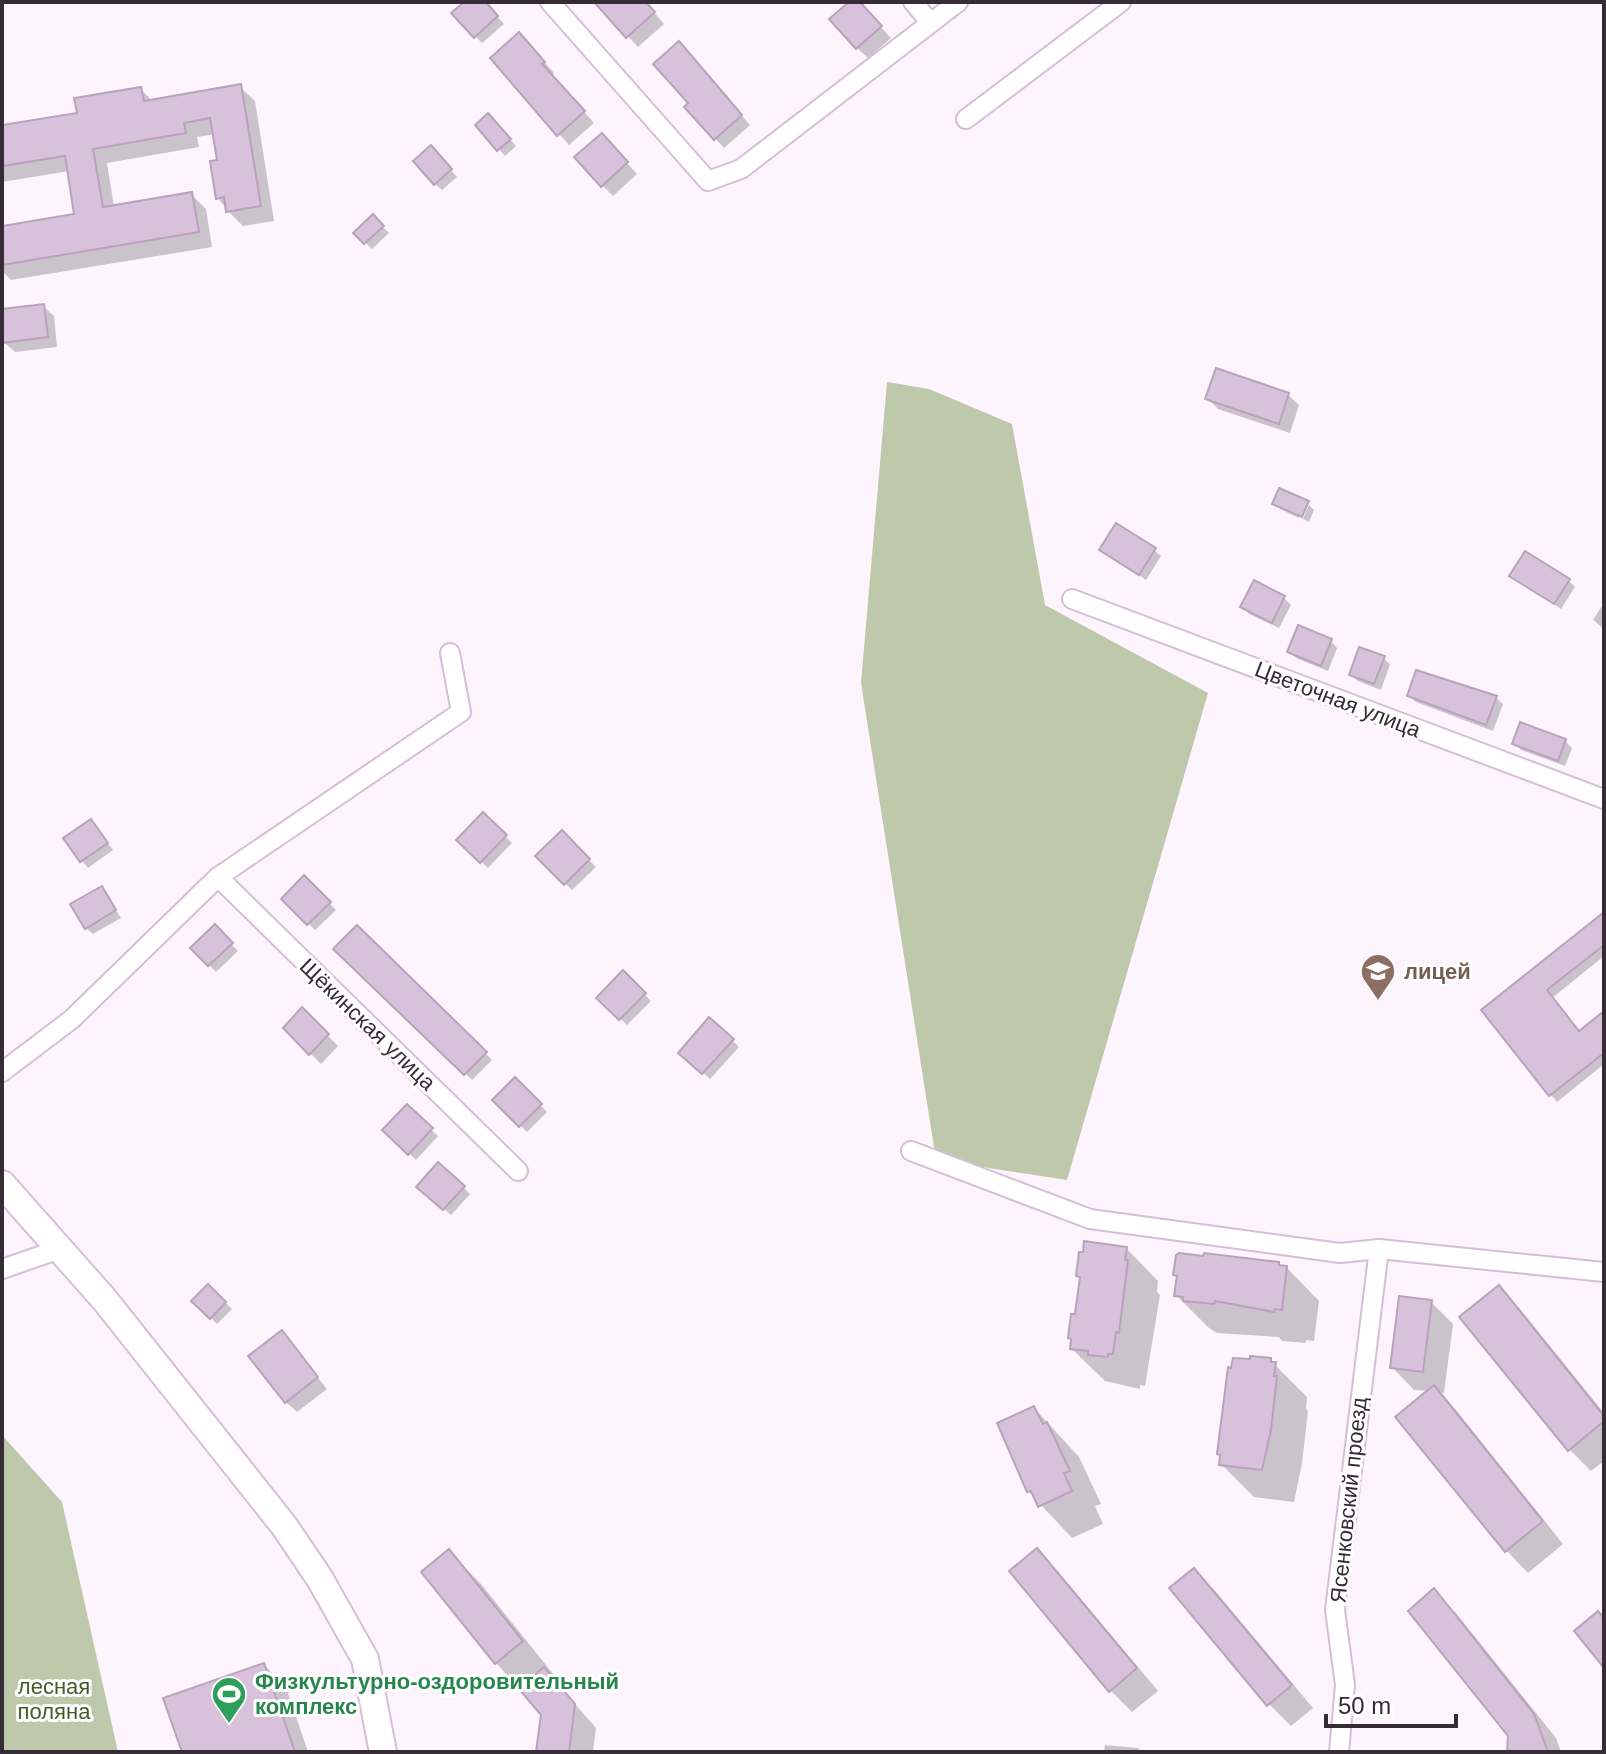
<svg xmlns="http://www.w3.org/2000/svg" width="1606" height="1754" viewBox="0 0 1606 1754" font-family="Arial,sans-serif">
  <rect width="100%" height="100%" fill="#fdf4fe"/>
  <g fill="#bec9ac">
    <path d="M887,382L929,389L1012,424L1045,605L1208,693L1067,1180L936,1160L861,683Z"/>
    <path d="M2,1435L62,1502L118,1752H2Z"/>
  </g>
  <g fill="#0003">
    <path d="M467,2H484L504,24L482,43L475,36Z"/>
    <path d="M609,2H645L664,24L638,47L602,8Z"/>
    <path d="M852,2H858L891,38L868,58L857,48Z"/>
    <path d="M530,46L554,73L552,76L594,123L569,145L493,59Z"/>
    <path d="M688,53L750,125L724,148L687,107L691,104Z"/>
    <path d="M240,87L255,101L274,221L243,226L228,211L218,198L220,162L215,134L197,137L199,147L107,163L114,207L191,194L206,209L212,247L11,280L2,271V228L77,215L69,171L2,182V127L79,114L141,89L153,102Z"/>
    <path d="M495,122L516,146L505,156L499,149Z"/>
    <path d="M612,146L637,174L613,196L602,185Z"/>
    <path d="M437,154L457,177L442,190L435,184Z"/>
    <path d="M373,217L389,233L372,249L356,233Z"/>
    <path d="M43,306L54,316L57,347L15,352L4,342L2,311Z"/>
    <path d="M1288,395L1299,405L1290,433L1218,409L1207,398Z"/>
    <path d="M1275,503H1306L1299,518L1282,510Z"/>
    <path d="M1309,505L1314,510L1309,522L1303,519Z"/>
    <path d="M1102,550H1154L1161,556L1146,580Z"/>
    <path d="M1511,575L1568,580L1575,587L1561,609Z"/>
    <path d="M1255,583L1284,598L1291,605L1279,628L1249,614L1243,607Z"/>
    <path d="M1604,603V629L1593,620Z"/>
    <path d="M1331,641L1337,648L1328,671L1296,658L1289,651Z"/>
    <path d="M1383,658L1390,664L1381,690L1358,681L1351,675Z"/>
    <path d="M1409,696L1496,698L1503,704L1493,731L1416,702Z"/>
    <path d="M1565,741L1572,748L1565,766L1521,750L1515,743Z"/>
    <path d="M483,815L512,843L488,868L459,840Z"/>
    <path d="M91,821L113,850L88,868L82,861Z"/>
    <path d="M562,833L596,867L572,890L538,856Z"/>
    <path d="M304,878L336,910L315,930L284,899Z"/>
    <path d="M101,888L121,918L93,934L86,928Z"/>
    <path d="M1604,915V956L1552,998L1580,1033L1604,1014V1064L1557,1102L1483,1011Z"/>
    <path d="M215,927L238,951L216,972L193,948Z"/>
    <path d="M357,928L492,1060L472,1080L336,949Z"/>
    <path d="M623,973L651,1001L627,1025L599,998Z"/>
    <path d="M302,1010L338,1046L321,1064L286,1028Z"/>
    <path d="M732,1040L739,1047L710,1079L687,1059Z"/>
    <path d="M515,1080L547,1112L527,1132L495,1100Z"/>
    <path d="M407,1107L438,1136L416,1160L384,1130Z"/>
    <path d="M463,1187L470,1194L451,1215L426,1193Z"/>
    <path d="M1126,1248L1158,1281L1157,1292L1160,1295L1145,1386L1140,1385V1389L1105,1381L1072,1349L1077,1316Z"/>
    <path d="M1205,1258L1278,1264L1287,1268L1319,1301L1314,1341L1306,1340V1343L1282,1341L1279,1337L1217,1333L1209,1328L1176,1295Z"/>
    <path d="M208,1286L232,1309L217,1324L194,1301Z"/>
    <path d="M1498,1288L1520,1309L1604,1413V1461L1591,1471L1569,1449Z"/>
    <path d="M1431,1302L1453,1324L1444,1393L1439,1392L1456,1410L1563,1544L1528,1573L1507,1551L1398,1417L1430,1391L1414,1390L1392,1367Z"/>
    <path d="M282,1333L327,1389L297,1412L286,1402Z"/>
    <path d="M1270,1360L1307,1397L1306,1408L1308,1411L1302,1463L1294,1502L1254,1497L1221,1464Z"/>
    <path d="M1034,1408L1079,1457L1101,1504L1095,1506L1103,1524L1072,1538L1028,1491Z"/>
    <path d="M1037,1551L1059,1573L1158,1691L1132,1712L1110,1690Z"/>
    <path d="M449,1552L481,1584L554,1675L551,1677L596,1728L593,1752H538L543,1714L496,1663Z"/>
    <path d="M1194,1570L1216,1592L1313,1708L1291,1726L1269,1704Z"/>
    <path d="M1434,1591L1456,1613L1556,1738L1561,1752H1509L1510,1735Z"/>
    <path d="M264,1665L286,1687L308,1752H184Z"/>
    <path d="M1105,1745L1138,1748L1142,1752H1104Z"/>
  </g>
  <g fill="#d8c1da" stroke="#b9a3bb" stroke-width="2">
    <path d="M464,2H486L498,16L474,38L451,13Z"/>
    <path d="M594,2H646L655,12L626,38Z"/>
    <path d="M849,2H860L882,26L856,49L829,19Z"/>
    <path d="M519,32L545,62L542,64L585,111L557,136L490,58Z"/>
    <path d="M679,41L742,115L714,140L684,107L688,103L653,64Z"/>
    <path d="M241,84L261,206L226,212L224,197L216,199L210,161L217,160L210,118L184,123L186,133L93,149L103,207L192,192L199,232L2,265V226L74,214L65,156L2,166V125L77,113L74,98L141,87L144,101Z"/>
    <path d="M488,113L511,139L497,151L475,125Z"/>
    <path d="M602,133L628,162L601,187L574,157Z"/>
    <path d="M431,145L452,169L434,185L413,161Z"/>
    <path d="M373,214L384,226L364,244L353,233Z"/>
    <path d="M44,304L48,337L2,343V309Z"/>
    <path d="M1216,368L1289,393L1279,424L1205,399Z"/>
    <path d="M1279,488L1309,501L1302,517L1272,504Z"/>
    <path d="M1116,523L1156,548L1139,575L1099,550Z"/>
    <path d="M1525,551L1570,579L1554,604L1509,576Z"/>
    <path d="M1254,580L1285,596L1272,623L1240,607Z"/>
    <path d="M1298,625L1332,639L1321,666L1287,652Z"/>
    <path d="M1359,647L1385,656L1374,684L1349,675Z"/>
    <path d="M1416,670L1497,696L1486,725L1407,696Z"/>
    <path d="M1520,722L1566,739L1558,761L1512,744Z"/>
    <path d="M483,812L507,835L480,863L456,840Z"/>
    <path d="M91,819L108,843L80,862L63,838Z"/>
    <path d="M562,830L590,859L564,885L535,856Z"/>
    <path d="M304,875L331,902L307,925L281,899Z"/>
    <path d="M102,886L116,910L85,929L70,904Z"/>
    <path d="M1604,912V945L1547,990L1579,1031L1604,1011V1053L1549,1096L1481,1010Z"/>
    <path d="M215,924L233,943L208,966L190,948Z"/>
    <path d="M357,925L487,1052L464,1075L333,949Z"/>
    <path d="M623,970L646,993L619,1020L596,998Z"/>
    <path d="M302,1007L329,1034L309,1055L283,1028Z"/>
    <path d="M709,1017L734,1039L702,1074L678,1053Z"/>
    <path d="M515,1077L542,1104L519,1127L492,1100Z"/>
    <path d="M407,1104L433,1128L408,1155L382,1130Z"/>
    <path d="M438,1162L465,1186L443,1210L416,1187Z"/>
    <path d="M1084,1241L1127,1247L1125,1260H1128L1119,1333L1116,1332L1113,1354H1108V1357L1088,1355V1351L1070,1349L1071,1339L1068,1338L1071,1314H1075L1080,1277L1076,1276L1079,1252H1083Z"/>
    <path d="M1179,1253L1203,1256L1204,1253L1279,1262V1265L1287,1266L1282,1310L1275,1309L1274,1312L1215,1301L1214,1304L1183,1301V1297L1174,1296L1177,1276L1173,1275L1176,1255Z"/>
    <path d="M208,1284L226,1302L210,1319L191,1301Z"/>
    <path d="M1499,1285L1604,1416V1421L1568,1451L1459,1317Z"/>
    <path d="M1399,1296L1432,1300L1423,1372L1390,1368Z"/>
    <path d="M282,1330L318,1377L285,1403L248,1356Z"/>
    <path d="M1250,1356L1271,1358V1362H1276L1274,1376H1277L1271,1430L1262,1470L1219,1465L1220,1455L1217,1454L1228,1367L1231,1368L1233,1358L1250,1359Z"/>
    <path d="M1434,1385L1543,1521L1505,1552L1395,1417Z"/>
    <path d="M1034,1406L1043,1424L1047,1422L1070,1471L1064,1473L1072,1491L1038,1507L1031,1491L1027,1492L997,1423Z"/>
    <path d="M1037,1548L1137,1668L1109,1692L1009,1571Z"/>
    <path d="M449,1549L523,1641L495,1664L421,1572Z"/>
    <path d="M1194,1568L1292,1685L1267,1706L1169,1588Z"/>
    <path d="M1434,1588L1534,1714L1548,1752H1507L1508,1736L1408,1611Z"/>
    <path d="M1598,1611L1604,1618V1668L1574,1631Z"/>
    <path d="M264,1663L295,1752H182L163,1698Z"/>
    <path d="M544,1667L575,1704L569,1752H536L541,1715L519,1689Z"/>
  </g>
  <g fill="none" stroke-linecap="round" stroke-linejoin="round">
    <g stroke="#d5bfd7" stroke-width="22">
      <g id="minor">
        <path d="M550,2L708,181L741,169L958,2"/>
        <path d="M913,2L930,22"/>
        <path d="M966,119L1121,2"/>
        <path d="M1072,599L1604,799"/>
        <path d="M218,877L518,1171"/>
        <path d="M2,1072L72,1019L218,877L461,712L450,653"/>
        <path d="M911,1151L1090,1219L1340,1253L1379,1249L1604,1272"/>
        <path d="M2,1269L60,1249"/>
        <path d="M1339,1752L1345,1685L1335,1610L1379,1249"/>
      </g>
    </g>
    <g stroke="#d5bfd7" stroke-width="30">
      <path id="secondary" d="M2,1184L104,1299L285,1527L320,1579L365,1659L383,1752"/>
    </g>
    <use href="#minor" stroke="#fff" stroke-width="18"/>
    <use href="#secondary" stroke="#fff" stroke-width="26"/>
  </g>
  <defs>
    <g id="school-pin" transform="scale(1.8)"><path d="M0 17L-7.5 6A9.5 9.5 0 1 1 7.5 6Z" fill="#8d6e63" stroke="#fff"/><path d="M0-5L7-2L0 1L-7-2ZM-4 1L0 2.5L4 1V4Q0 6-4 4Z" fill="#fff"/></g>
    <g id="stadium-pin" transform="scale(1.8)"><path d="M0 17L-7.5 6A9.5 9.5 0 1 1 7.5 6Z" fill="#2e9e5b" stroke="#fff"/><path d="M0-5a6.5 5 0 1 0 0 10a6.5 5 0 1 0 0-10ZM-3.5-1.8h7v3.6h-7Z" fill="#fff"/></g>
  </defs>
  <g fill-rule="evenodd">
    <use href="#school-pin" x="1378" y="971"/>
    <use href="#stadium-pin" x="229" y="1694"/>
  </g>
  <g text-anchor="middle" stroke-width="6" stroke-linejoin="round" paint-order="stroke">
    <g font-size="22" fill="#352c36" stroke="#fff">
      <text transform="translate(1338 699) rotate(21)" y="8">Цветочная улица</text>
      <text transform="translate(368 1024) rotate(44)" y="8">Щёкинская улица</text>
      <text transform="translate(1348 1500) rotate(-84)" y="8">Ясенковский проезд</text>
    </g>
    <g font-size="22" font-weight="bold" fill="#785e54" stroke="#fff" text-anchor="start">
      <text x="1404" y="979">лицей</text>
    </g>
    <g font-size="22" font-weight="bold" fill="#27864d" stroke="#fff" text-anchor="start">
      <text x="255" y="1689">Физкультурно-оздоровительный<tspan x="255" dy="25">комплекс</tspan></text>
    </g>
    <g font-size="22" fill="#495a27" stroke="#fff">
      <text x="54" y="1694">лесная<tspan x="54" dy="25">поляна</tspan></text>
    </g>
  </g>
  <rect width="1606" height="1754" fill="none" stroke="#352c36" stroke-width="8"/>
  <path d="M1326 1714v12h130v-12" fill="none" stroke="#352c36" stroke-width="4"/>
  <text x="1338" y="1714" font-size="24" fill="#352c36" stroke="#ffffff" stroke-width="6" paint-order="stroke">50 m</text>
</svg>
